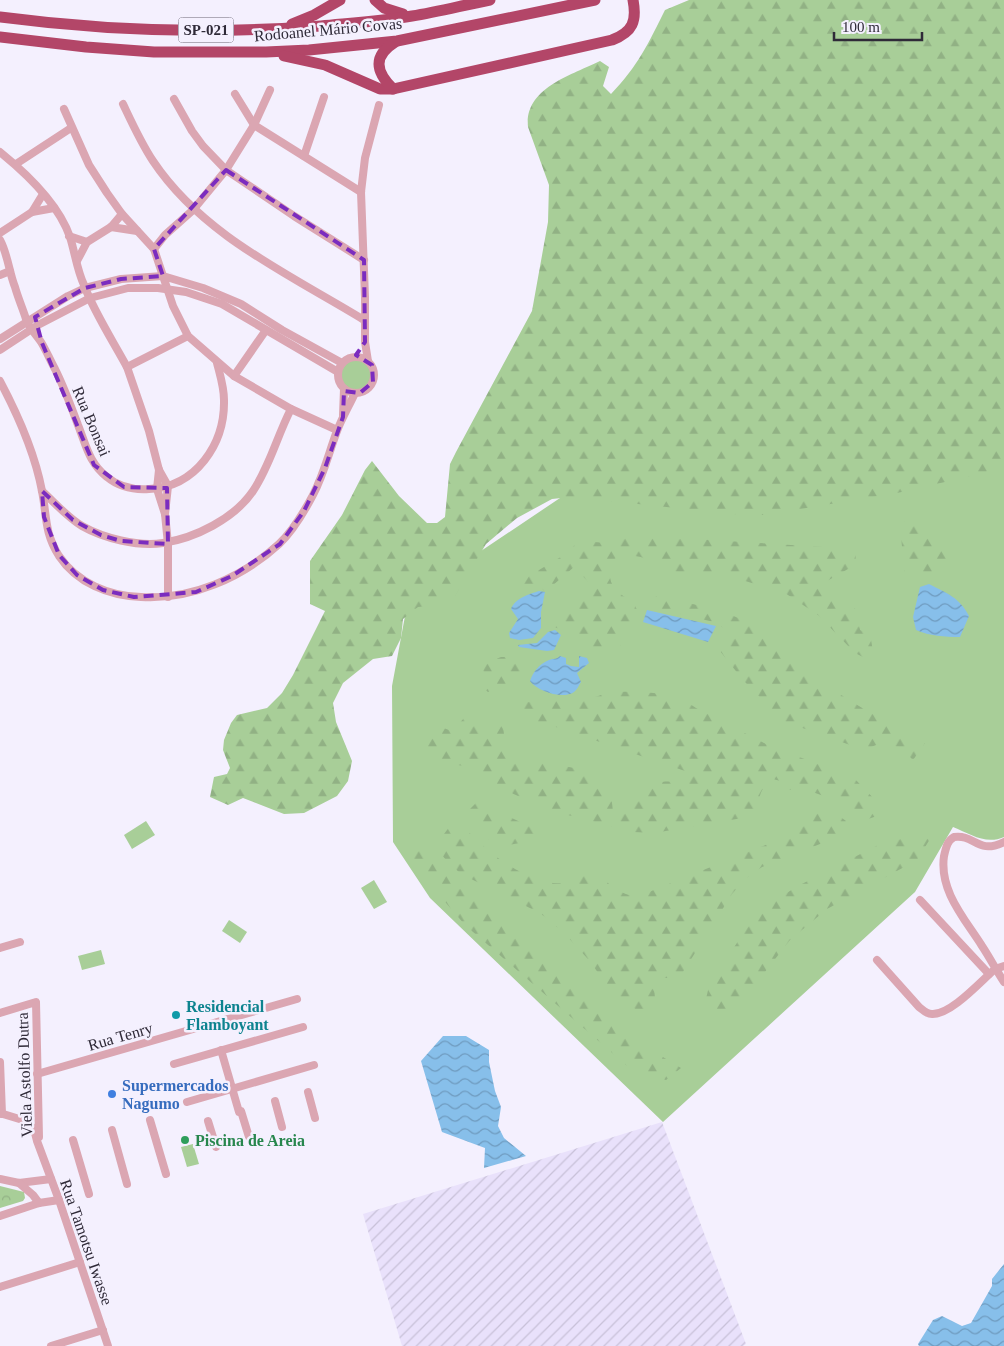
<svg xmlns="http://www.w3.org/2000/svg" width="1004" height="1346" viewBox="0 0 1004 1346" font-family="Georgia,serif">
  <defs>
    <pattern id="industrial-furrows" width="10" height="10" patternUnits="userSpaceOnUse" patternTransform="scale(1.25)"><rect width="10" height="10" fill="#e9e1fb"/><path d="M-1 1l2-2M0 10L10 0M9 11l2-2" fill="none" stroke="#c8c1d8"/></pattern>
    <pattern id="forest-firs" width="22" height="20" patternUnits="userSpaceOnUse" patternTransform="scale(1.25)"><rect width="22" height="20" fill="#a8ce98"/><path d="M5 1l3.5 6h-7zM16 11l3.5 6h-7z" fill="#91b184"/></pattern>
    <pattern id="park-crowns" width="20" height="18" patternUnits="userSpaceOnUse" patternTransform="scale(1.25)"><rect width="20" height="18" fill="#a8ce98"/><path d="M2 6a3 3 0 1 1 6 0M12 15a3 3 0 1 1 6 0" fill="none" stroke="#91b184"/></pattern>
    <pattern id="water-waves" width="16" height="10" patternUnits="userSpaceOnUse" patternTransform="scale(1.25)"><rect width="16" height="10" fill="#87bfea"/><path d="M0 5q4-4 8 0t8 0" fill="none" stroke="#6f9bbf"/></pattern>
  </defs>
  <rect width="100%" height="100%" fill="#f4f0fe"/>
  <path fill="url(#industrial-furrows)" d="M662,1122L746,1344L743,1346H402L363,1214Z"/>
  <g fill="#a8ce98">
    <circle cx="356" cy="375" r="15"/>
    <path d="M1004,456V837C986,845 970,834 953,827L915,892L663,1122L430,898L393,842L392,686L408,600L563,496Z"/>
    <path d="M146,821L155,835L132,849L124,835Z"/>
    <path d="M374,880L387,902L374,909L361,888Z"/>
    <path d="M229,920L247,932L240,943L222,931Z"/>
    <path d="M101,950L105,964L82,970L78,956Z"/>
    <path d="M193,1144L199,1164L187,1167L181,1147Z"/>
  </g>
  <g fill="url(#forest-firs)">
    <path d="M689,0H1004V462L984,473L897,493L764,515H743L571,497L552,499L517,518L486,544L455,596L438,605L418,607L403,619L401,638L392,656L373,659L343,683L333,703L336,722L352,761L348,781L337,796L304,813L284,814L243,798L228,805L210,797L214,777L227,774L230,768L223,750L224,740L231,723L237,715L267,708L282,693L293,675L325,611L310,604V561L342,515L365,470L372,461L399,496L427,523H437L445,517L450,464L456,452L532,311L548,222L549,185L528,127C524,88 572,75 600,61L609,67L603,86L611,94C638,66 648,44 665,10Z"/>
    <path d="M906,520C926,522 943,542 958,555L938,567L935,577L915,573L905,576L900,527Z"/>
    <path d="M626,535L824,547L847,551L856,555L855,565L827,581L825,591L838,605H850L858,611L860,630L870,634L875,663L855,653L818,615L785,593L729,576L667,571L641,557L629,555L620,556L611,561C606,582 614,593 633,601L637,610L631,629L623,637L620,647L601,655L592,652L570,633L552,626C559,602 577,601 596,590L574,567L545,592L540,586L521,588L529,576L564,555L579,541L608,543Z"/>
    <path d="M656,596C690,604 726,609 757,627C774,636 784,654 799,665C838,696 881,719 925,743L913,760L900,747L876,745L864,750L783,721L743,680L720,651L728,633L718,623L651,607Z"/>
    <path d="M501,657H506L524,667C518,681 500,686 488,692L482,687C486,678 484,672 481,662L491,661Z"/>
    <path d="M611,692C638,691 675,691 696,708L768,745L854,778L878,803L885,813L860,822L847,806L838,801L801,788L790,790L784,782L773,779C759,788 759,798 757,813L748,817L654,833L634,832L552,811L498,787L463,766L433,760L427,751L432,724L452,731L466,716L475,717L484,723L503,725L505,744L519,758L580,769L600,777L611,793L613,812L622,814C631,801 644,783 662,782C668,781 675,782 682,782L685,771L553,726L524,724L517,715L516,706C536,697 559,701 580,699C591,699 601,695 611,692Z"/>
    <path d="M477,802L531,827L537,840C527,841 510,846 501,845C485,844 476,822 469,810Z"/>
    <path d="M817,813L838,815L846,821L834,837L825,842L762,867L745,879L732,894L683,972L674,978H653L655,998L644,1014L618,999L587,958L564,933L540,913L461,874L447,861L441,854L444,834L450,826L460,824C485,848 508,871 542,880C548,882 554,884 561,883C572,881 582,871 594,875C612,882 617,896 639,896L768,844L778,846L785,833C805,831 801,821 817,813Z"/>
    <path d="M935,831L917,860L827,909L790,940L728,1019L704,1007L710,982L759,911L796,887L880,844Z"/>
    <path d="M418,849L430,855L451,881L653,1051L681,1068L666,1080L633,1071L465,925L434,889L406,851Z"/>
  </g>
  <path fill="url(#park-crowns)" d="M0,1186L24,1192L25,1198L23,1201L0,1208Z"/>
  <g fill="url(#water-waves)">
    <path d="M929,584C948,594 959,597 969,616L960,637C944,637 930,636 916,630L913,617L920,587Z"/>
    <path d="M539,591L545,592L541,612V628L533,638L519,640L510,638L509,633L518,619L511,609C515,598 530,594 539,591Z"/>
    <path d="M647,610L716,626L708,642L643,622Z"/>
    <path d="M555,630L561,635L554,650L547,651L519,647L518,645L537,643L548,632Z"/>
    <path d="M560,656L566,658V664L571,666L579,667V656L587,658L589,663L577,673L581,682C579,685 577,690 574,692C563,700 537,691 530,681C533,672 539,664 549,660C554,658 556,660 560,656Z"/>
    <path d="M443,1036H466L489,1050V1062L495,1091L501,1107L498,1126L504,1138L526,1156L484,1168L485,1148L442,1132L421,1061Z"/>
    <path d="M1004,1264V1346H919L918,1344L933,1320L942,1316L962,1326L971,1323L992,1286V1279Z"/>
  </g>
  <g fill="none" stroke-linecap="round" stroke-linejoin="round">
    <g stroke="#dba6b2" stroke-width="8">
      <path d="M235,94L254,125L361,192"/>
      <path d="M174,99L192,131L203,146L226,170L294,216L364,260"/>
      <path d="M123,104C132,123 141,143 153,161C203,236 289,274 364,320"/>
      <path d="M64,109L89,165L107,193L122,214L154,249L173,306L188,336L234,376L291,409L337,430"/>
      <path d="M0,152C26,173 59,205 70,237C75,253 77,270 84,285C94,312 113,341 127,367L149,431L159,470L168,486L165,514"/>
      <path d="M304,156L324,97"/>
      <path d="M16,164L71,128"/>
      <path d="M32,212L43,194"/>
      <path d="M111,227L137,231"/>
      <path d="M0,233L32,212L54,208"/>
      <path d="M69,236L87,242"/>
      <path d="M0,240C8,255 9,272 15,287C18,298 23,309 26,319C29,328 36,334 41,342C46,350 50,360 55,369C64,387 71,406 78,425C86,445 89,463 107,477C119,487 134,490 149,489C196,487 225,444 224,400C224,387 220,375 217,363"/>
      <path d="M154,249L165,235L193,210L226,170L254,125L270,90"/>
      <path d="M77,261L87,242L111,227L122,214"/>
      <path d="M0,275L10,271"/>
      <path d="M0,339L68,296L85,288L121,279L163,276L203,288L241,304L282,330L342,363"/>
      <path d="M0,350L38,325L90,298L128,288H158L186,292L222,304L338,372"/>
      <circle cx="356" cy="375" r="18"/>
      <path d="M368,361L365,342V297L361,192L365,158L379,105"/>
      <path d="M127,367L188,336"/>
      <path d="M234,376L266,330"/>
      <path d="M0,381C18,415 35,453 42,491C47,516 44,532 59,556C77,583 109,596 141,597C191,600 242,578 279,544C293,531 304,512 313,495C324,474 329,452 337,431C342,418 349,406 355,393"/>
      <path d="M343,415L344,389"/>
      <path d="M159,470L157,489L165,514L168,544V597"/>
      <path d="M42,491C55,503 67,517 82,526C103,538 138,547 163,543C195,538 234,519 253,491C270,466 277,436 291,409"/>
      <path d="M1004,842C977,855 975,834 954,837C947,841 946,848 944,856C939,891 965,919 982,946C990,958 996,970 1004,982"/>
      <path d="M920,900L989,974"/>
      <path d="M0,948L20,942"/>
      <path d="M877,960L919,1007C923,1010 926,1014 932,1014C951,1015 981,981 995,969L1004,966"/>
      <path d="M0,1013L36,1002L39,1137"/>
      <path d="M221,1050L239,1112"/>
      <path d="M0,1062L2,1114"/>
      <path d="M174,1064L303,1027"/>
      <path d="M37,1074L297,999"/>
      <path d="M308,1092L315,1118"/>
      <path d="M275,1101L282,1127"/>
      <path d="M187,1102L314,1065"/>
      <path d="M241,1111L249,1137"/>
      <path d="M0,1113L26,1121L34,1129L37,1141L59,1200L108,1346"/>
      <path d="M150,1120L166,1174"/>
      <path d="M208,1121L216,1147"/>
      <path d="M112,1130L127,1184"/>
      <path d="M73,1140L89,1194"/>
      <path d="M0,1179L19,1183L51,1179"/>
      <path d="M19,1183L33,1195L39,1203"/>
      <path d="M0,1216L39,1203L59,1200"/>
      <path d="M0,1287L80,1262"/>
      <path d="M51,1346L103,1330"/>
    </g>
    <g stroke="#b34668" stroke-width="11">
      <path d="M375,0L384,8L403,14"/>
      <path d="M0,17C106,31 215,34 321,26C352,23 382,21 412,16C438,12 464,5 490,0"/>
      <path d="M292,24L314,15L340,0"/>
      <path d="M0,37L86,47L154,52H266L309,50L397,41L595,0"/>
      <path d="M284,56L325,65L380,89H393L612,40C633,32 637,21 633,0"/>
      <path d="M393,89C375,71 373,56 395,42"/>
    </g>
  </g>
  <path fill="none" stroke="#7b2cbf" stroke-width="4" stroke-dasharray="10 6" stroke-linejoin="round" d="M226,170L364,260L365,342L356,355L372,365L373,382L360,393L344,391L343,417L325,468L304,511L280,544L232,576L196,592L134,597L103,590L77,575L59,555L44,517L42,491L73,520L101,535L121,541L168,544L167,488L124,487L94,465L42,343L35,317L85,288L121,279L163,276L154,249Z"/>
  <circle fill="#0f9aa8" stroke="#f4f0fe" stroke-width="2" cx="176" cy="1015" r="5"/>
  <circle fill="#3f7fe0" stroke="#f4f0fe" stroke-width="2" cx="112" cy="1094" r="5"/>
  <circle fill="#2e9e5b" stroke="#f4f0fe" stroke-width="2" cx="185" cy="1140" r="5"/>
  <g text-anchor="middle" stroke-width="5" stroke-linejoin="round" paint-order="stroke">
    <rect fill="#f4f0fe" stroke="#6a6573" stroke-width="1" x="178.5" y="17.5" width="55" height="25" rx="4"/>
    <g font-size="15" font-weight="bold" fill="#2f2a38">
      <text x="206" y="35">SP-021</text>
    </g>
    <g font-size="16" fill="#2f2a38" stroke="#f4f0fe">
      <text transform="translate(328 29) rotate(-5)" y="6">Rodoanel Mário Covas</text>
      <text transform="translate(92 421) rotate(67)" y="6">Rua Bonsai</text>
      <text transform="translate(120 1036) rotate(-16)" y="6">Rua Tenry</text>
      <text transform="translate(24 1075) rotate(-92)" y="6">Viela Astolfo Dutra</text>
      <text transform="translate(87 1242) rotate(71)" y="6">Rua Tamotsu Iwasse</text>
    </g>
    <g font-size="16" font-weight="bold" fill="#0d838f" stroke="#f4f0fe" text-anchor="start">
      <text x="186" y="1012">Residencial<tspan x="186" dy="18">Flamboyant</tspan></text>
    </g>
    <g font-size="16" font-weight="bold" fill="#366cbe" stroke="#f4f0fe" text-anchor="start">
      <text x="122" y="1091">Supermercados<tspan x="122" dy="18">Nagumo</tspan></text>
    </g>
    <g font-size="16" font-weight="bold" fill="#27864d" stroke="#f4f0fe" text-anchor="start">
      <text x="195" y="1146">Piscina de Areia</text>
    </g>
  </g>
  <path d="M834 32v8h88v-8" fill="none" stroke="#2f2a38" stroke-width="2.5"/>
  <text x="842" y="32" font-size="15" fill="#2f2a38" stroke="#f4f0fe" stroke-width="4" paint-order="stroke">100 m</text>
</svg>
